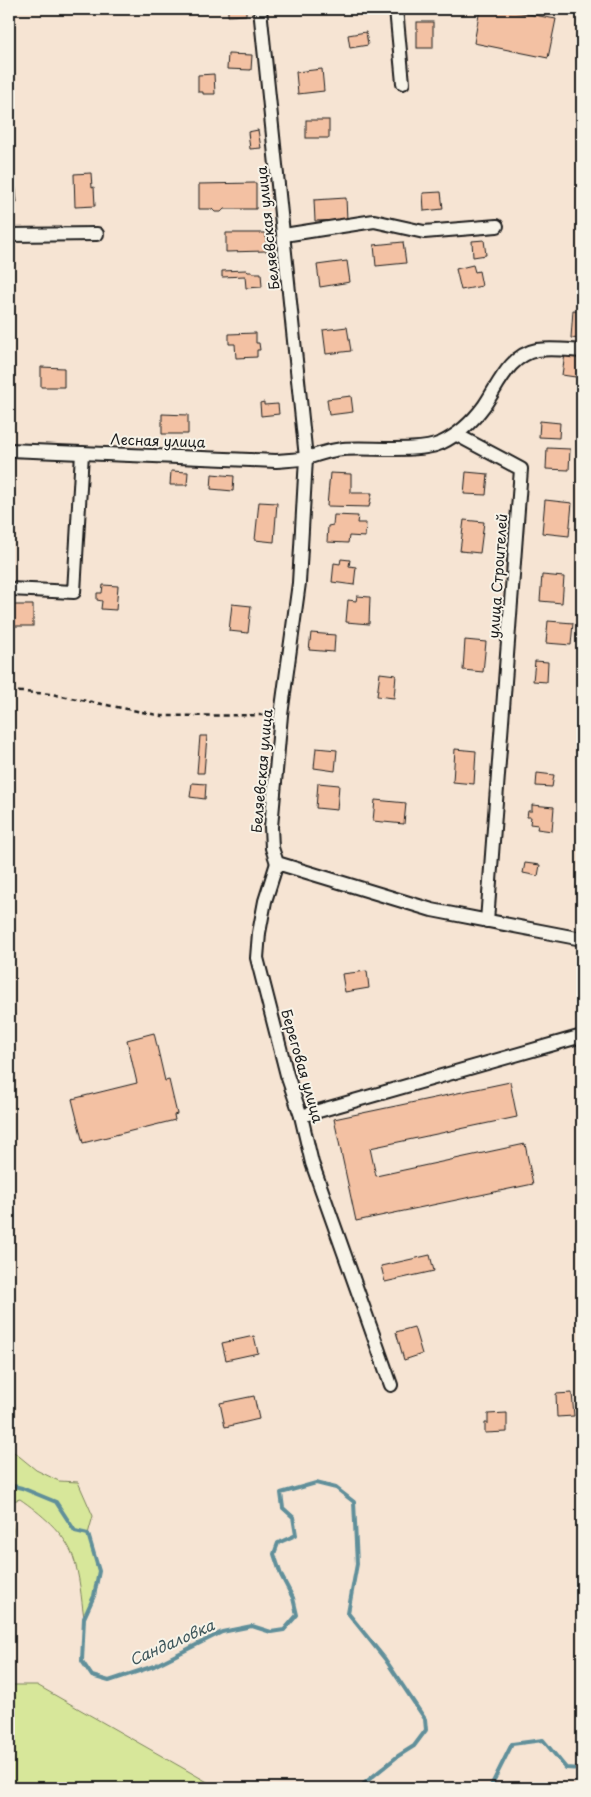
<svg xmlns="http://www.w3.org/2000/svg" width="591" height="1797" viewBox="0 0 591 1797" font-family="'Playpen Sans',sans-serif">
  <rect width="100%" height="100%" fill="#f6e4d3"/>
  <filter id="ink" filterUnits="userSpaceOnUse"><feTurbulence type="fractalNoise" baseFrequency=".02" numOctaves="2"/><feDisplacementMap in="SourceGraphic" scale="10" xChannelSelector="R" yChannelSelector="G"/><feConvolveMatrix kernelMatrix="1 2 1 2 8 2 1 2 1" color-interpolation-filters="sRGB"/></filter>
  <g filter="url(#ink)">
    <g fill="#d7e79a" stroke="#7a825b">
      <path d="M9,1448L36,1470L59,1481L78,1482L93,1516L88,1534L99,1571L94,1596L84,1618C81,1597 80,1576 73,1556C64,1532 40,1513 20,1499L9,1502L13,1530L9,1575Z"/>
      <path d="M9,1685H37L218,1788H9Z"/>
    </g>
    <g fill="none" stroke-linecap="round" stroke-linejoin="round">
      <g stroke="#608f9a" stroke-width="4">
        <path d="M9,1485L22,1488L56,1502L75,1531L88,1534L99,1571L94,1596L84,1618L82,1661L92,1676L109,1681L154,1666L222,1632L252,1626L271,1632L284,1630L297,1615L293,1598L281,1575L274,1554L278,1543L296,1535L293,1517L283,1508L281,1493L316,1483L336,1488L354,1502L357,1564L348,1613L385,1659L425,1719L426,1730L414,1746L398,1756L361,1786L360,1788"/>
        <path d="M490,1788L512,1744L543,1740L566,1768L582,1769"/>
      </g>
    </g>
    <g fill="#f3c1a3" stroke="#1c1c1c">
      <path d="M228,9H246V15L228,16Z"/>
      <path d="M480,9H501L556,19L548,58L474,43Z"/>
      <rect x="417" y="22" width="16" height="26"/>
      <path d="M366,32L368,45L350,48L348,35Z"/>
      <path d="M228,54L252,55L251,70L227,69Z"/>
      <path d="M322,69L324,91L298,94L296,72Z"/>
      <path d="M214,74L215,94H203V92H198V75Z"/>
      <rect x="306" y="120" width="23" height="18"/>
      <path d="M258,130L261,148L250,149L248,132Z"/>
      <path d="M91,173L92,188L94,187L95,206L75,207L74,174Z"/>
      <path d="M15,182L17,202L9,203V183Z"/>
      <path d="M256,183V209H224L221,212H215L212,209H199V184Z"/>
      <path d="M441,192L443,209L424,211L423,193Z"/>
      <path d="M346,198L347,220L315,221L314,200Z"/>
      <path d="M226,233H266V251L226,252Z"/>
      <path d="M484,240L486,255L473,257L472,241Z"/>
      <path d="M403,242L406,263L376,266L374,245Z"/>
      <path d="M347,261L350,282L320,287L317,265Z"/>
      <path d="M473,265L475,272L479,271L482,286L461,290L456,269Z"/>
      <path d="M246,270L248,272H253V273H261L262,287L246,288L245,276L222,277V271Z"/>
      <path d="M573,310L582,311V339L571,338Z"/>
      <path d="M347,327L351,351L326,354L323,330Z"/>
      <path d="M256,333V343H259L260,350H257V357L236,358L235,344H229V334Z"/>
      <path d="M565,354L582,357V378L562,375Z"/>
      <path d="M41,367L64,368V387H41Z"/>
      <path d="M351,396L353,412L329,415L327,399Z"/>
      <path d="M264,402V405L278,404L279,414L261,416L260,403Z"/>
      <path d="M162,414L188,415V434H162Z"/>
      <path d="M540,421L560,423L559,438L539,437Z"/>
      <path d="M547,448L570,449L569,470L546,469Z"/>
      <path d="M171,471L188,472L187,485H170Z"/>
      <path d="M466,472L488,474L486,495L464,494Z"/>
      <path d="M330,473L351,474V493H372L369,507L327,506Z"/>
      <path d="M212,474L234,476L233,491L211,489Z"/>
      <path d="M545,500L572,503L569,536L542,533Z"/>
      <path d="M259,502L277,503L274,542L255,540Z"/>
      <path d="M334,515L358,516L357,523H366L365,537L349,536L348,543L327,542L328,526L333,525Z"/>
      <path d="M464,520L484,522L480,553L460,551Z"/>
      <path d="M341,559L350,560L349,566L356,567L354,585L332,582L334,563L340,564Z"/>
      <path d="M542,575L564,577L562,603L540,601Z"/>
      <path d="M103,585L118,586L116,610L101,609L102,601L97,600V593H102Z"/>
      <path d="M357,596L370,597L369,624L346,622L348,600L356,601Z"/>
      <path d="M232,604L251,606L248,633L229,631Z"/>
      <rect x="9" y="605" width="24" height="21"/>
      <path d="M548,621L573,623L571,645L546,643Z"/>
      <path d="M311,633L335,635L334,652L309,650Z"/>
      <path d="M465,640L486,642L483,672L463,670Z"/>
      <path d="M535,661L548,662L547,682L533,681Z"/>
      <path d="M380,673L396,675L394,698L377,696Z"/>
      <path d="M200,736H207L204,773H197Z"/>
      <path d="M316,748L337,750L335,771L314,768Z"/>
      <path d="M455,749L476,751L474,784L453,782Z"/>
      <path d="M537,773L554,775L552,787L536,786Z"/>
      <path d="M192,783L206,784L205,799L190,797Z"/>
      <path d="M318,783L339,785L337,810L316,808Z"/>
      <path d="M375,800L406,803L404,824L373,821Z"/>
      <path d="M532,805L554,807L552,831L537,829L538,825L530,824L531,817H527L528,811H532Z"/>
      <path d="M525,863L540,865L538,876L523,873Z"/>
      <path d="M367,971L369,988L345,992L342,974Z"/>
      <path d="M154,1033L165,1081L169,1080L177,1114L174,1115L175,1120L83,1143L72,1099L137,1083L127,1040Z"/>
      <path d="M510,1082L517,1117L370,1148L376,1176L525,1144L533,1184L356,1221L334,1119Z"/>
      <path d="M430,1255L434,1271L385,1282L381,1266Z"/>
      <path d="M414,1327L422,1354L404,1360L396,1332Z"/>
      <path d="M254,1336L258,1353L226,1360L222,1343Z"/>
      <path d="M572,1393L574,1416L557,1417L556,1394Z"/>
      <path d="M254,1396L259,1419L225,1427L220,1403Z"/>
      <path d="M507,1413V1432L485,1433V1423H488V1414Z"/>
    </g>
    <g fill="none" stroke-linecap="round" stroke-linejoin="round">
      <g stroke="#1c1c1c" stroke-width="16">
        <g id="minor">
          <path d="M260,9L306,458L299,583L281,715L271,827L272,848L277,863L432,910L582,939"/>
          <path d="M396,9L403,83"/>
          <path d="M9,235L97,234"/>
          <path d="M284,235L374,221L424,232L497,226"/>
          <path d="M457,435L521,469L487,921"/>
          <path d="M9,450L276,461C286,460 297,460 307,458C319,454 330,450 343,449C370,447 419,453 441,443C458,435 473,421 484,406C498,386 509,355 537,350C552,348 567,350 582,351"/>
          <path d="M9,589L74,592L82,453"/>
          <path d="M277,863L265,901L259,933L257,958L287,1075L301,1116L312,1163L391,1385"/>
          <path d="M301,1116L582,1036"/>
        </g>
      </g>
      <path stroke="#1c1c1c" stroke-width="2.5" stroke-dasharray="5 4" stroke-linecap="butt" d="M9,691L51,694L162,716L270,715"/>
      <use href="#minor" stroke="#f7f3e8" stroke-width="12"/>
    </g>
  </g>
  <g text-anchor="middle" stroke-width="4" stroke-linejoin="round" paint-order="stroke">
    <g font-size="14" fill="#1c1c1c" stroke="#f7f3e8">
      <text transform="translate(268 228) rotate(-96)" y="5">Беляевская улица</text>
      <text transform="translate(158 441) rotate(2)" y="5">Лесная улица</text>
      <text transform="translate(498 576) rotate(-86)" y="5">улица Строителей</text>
      <text transform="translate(262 771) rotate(-85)" y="5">Беляевская улица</text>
      <text transform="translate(302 1066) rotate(74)" y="5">Береговая улица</text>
    </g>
    <g font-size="15" font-style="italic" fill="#3e565b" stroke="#f7f3e8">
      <text transform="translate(172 1643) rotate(-24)" y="5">Сандаловка</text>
    </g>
  </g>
  <rect width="591" height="1797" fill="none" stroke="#f7f3e8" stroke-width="30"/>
  <rect x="15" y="15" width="561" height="1767" fill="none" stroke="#1c1c1c" stroke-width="2" filter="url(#ink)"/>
</svg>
